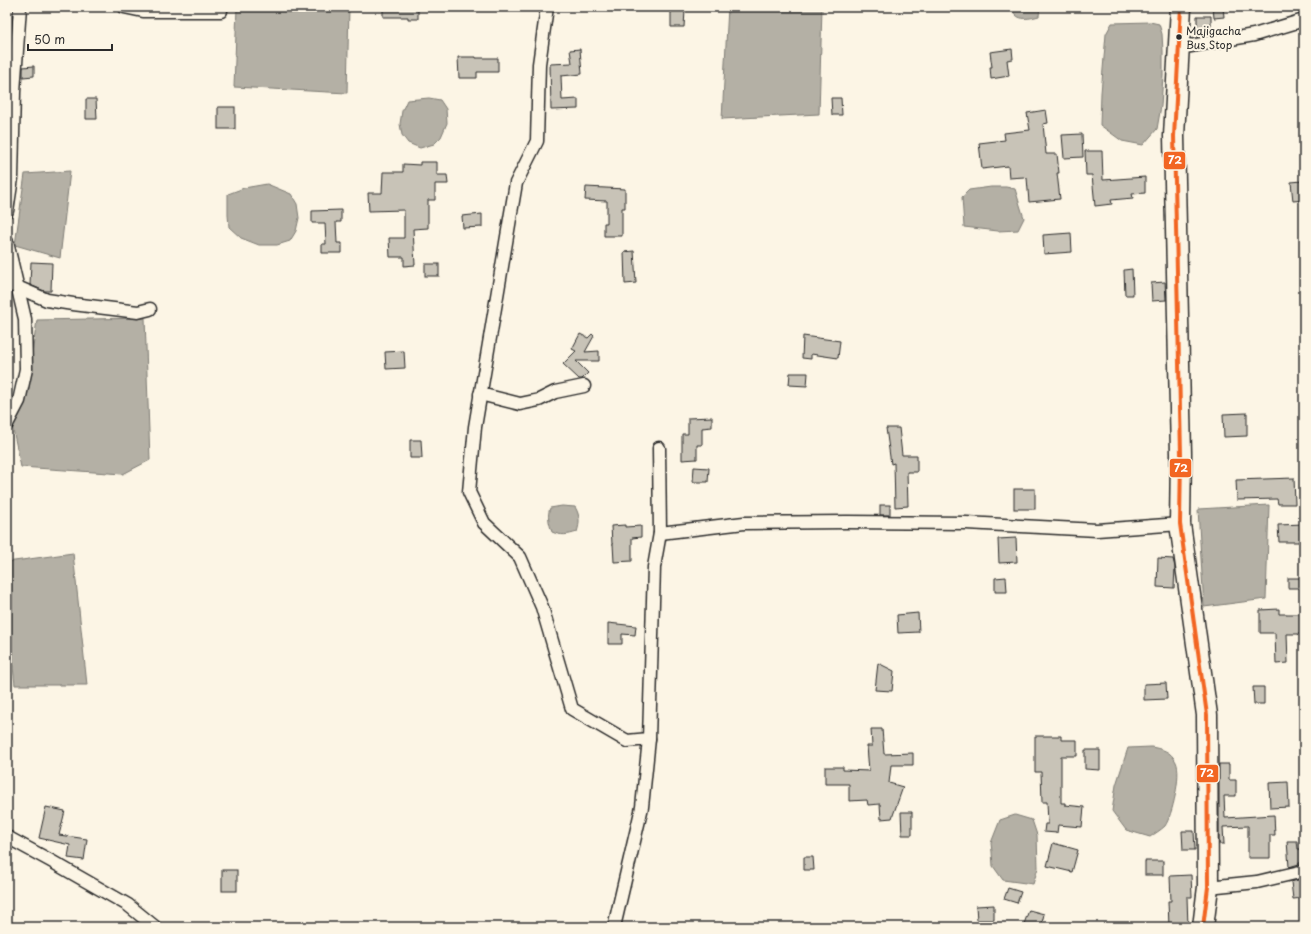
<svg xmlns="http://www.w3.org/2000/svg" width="1311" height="934" viewBox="0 0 1311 934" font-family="'Playpen Sans',sans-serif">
  <rect width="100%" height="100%" fill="#fcf5e5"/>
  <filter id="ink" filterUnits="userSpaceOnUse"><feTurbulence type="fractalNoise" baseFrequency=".025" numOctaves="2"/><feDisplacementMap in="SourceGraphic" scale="8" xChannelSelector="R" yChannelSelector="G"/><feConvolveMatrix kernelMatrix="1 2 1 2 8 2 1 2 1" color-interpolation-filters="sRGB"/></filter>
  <g filter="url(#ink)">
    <g fill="#b4b0a5" stroke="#7d7b74">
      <path d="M237,7H349L347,93L234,87Z"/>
      <path d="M728,7H822L819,114L722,119Z"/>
      <path d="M1012,7H1040L1039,16C1028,19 1015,22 1012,7Z"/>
      <path d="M1150,22L1159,24L1162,34L1163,51V75L1161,106L1157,129L1143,145L1122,141L1100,125L1101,93L1106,34L1112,23Z"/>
      <path d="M429,98L440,100L446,109L447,123L441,137L434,144L420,148L408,143L402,135L400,124L402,111L407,100Z"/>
      <path d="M70,171L60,258L15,245L25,174Z"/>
      <path d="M267,184L291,194L297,204L299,218L296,231L290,241L277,245H259L241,238L229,227L228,215V194L244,188Z"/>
      <path d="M991,187H1006L1015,189L1024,218L1018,230L998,231L964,227L962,197L969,190Z"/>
      <path d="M145,318L150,460L123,474L21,467L12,425L25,402L37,320Z"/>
      <path d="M1269,505L1266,599L1204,607L1198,509Z"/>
      <path d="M562,506L575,507C580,515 580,523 577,532C568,535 561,536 552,532C549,523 547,516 550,508Z"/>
      <path d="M73,553L87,685H15L7,613V562Z"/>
      <path d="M1151,747C1162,749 1171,751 1176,762C1182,774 1172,816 1165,826C1161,830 1154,834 1150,837L1126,830L1112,811L1116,785L1128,748Z"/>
      <path d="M1015,815L1032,820L1037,835L1038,868L1033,884L1003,880L993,866L992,852L991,843L1000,820Z"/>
    </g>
    <g fill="#c8c3b7" stroke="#2b2b2b">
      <path d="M383,7H418V19H408V17H383Z"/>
      <path d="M1213,7H1223L1224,17L1214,18Z"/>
      <path d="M671,10H685L684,27H671Z"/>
      <path d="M1197,16H1211V35L1197,37Z"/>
      <path d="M580,49L582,74L561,76L562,100L578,99V109L551,110L550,64L572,63L570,50Z"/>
      <path d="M1012,49L1013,59L1007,60L1009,76L991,79L990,67H992L990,52Z"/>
      <path d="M458,57H476V58H498V72H477V78H459Z"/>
      <path d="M34,66V76L23,77V67Z"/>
      <path d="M831,98H841L842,115H832Z"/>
      <path d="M86,99H96L97,119H86Z"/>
      <rect x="218" y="107" width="17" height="22"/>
      <path d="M1046,110L1048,123L1043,124L1046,154H1057L1059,173H1057L1060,199L1029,202L1027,178H1025L1024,177L1009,178L1008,166L982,169L979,143L1005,140L1004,133L1030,130L1027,113Z"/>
      <path d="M1082,134L1083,157L1064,158L1062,135Z"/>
      <path d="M1085,151H1102L1103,180L1145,177V193L1132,194L1133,198L1111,200L1112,204L1095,206L1092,175H1086Z"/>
      <path d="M420,162H437V175H447L448,184H435V200H428V228L413,229L415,265L404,266V257H390L389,238H404V210L369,211L368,193H382L383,172H403V164L420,165Z"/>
      <path d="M1302,181L1304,200L1293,201L1291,182Z"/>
      <path d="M586,187L625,189V208H622V236H604V223H607V201L585,200Z"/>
      <path d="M341,210V222H336L337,243H342V253H322V244H326L325,223H312V211Z"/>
      <path d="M482,214V227L463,228L462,216Z"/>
      <path d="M1071,233L1072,252L1044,254L1043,235Z"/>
      <path d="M634,251L636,283L625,284L624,252Z"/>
      <path d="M31,262L52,263L51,291H44L30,285Z"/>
      <rect x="425" y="264" width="14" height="12"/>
      <path d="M1132,269L1133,295H1125L1124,270Z"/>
      <path d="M1165,282L1166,300L1152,301L1151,283Z"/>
      <path d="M580,334L588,338L592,334L594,336L585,352L599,351V361H576L588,373L582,379H579L563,364L576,351L572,349Z"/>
      <path d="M803,336L840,341L838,358L811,354V359L802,358Z"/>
      <path d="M404,351L405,368L386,369L385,352Z"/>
      <path d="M790,373H808L807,386L789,385Z"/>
      <path d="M1247,413V436L1224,437L1223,414Z"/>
      <path d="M712,417V427L702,428V445H697V459L682,460V434H688V418Z"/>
      <path d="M886,428H899L902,455H917V472H907L908,506L895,507L894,463L891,464Z"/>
      <path d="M410,440H421L422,458H410Z"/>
      <path d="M694,467L709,468L708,482H693Z"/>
      <path d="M1294,478L1295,504H1278L1277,499L1237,500L1236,480Z"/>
      <rect x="1014" y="489" width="21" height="20"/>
      <rect x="880" y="505" width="10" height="10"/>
      <path d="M1304,524V542H1279L1278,525Z"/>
      <path d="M625,525V527L641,526V537L632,538V561L614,562L613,544H612L611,526Z"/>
      <path d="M1016,538L1017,562L999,563L998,539Z"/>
      <path d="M1158,558L1173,559L1175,567L1174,588L1157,587Z"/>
      <path d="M1006,577L1007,592H995V578Z"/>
      <rect x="1288" y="578" width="16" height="10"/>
      <path d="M1279,609V614H1304V634H1287L1288,663L1276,664L1275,633H1260V610Z"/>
      <path d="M918,613L919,632L898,633L897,615Z"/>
      <path d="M608,623L636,626L635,635L622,634V644H608Z"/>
      <path d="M878,663L894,671L892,691L875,690Z"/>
      <path d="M1166,683L1167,699L1144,700V684Z"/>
      <path d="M1253,687H1264V704H1254Z"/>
      <path d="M871,729H882L884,754L913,753V765H891L889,783L903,787L892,818L881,819L880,804L868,805L867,800L849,801V784H825V767H843V770L869,771L867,746H872Z"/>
      <path d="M1035,736H1061V740H1077V756H1061V803H1065V805L1084,807L1082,827L1058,825L1057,833L1044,832L1045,824H1048L1047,802H1042L1041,772H1035Z"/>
      <path d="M1085,750H1100V770L1085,769Z"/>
      <path d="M1219,764H1229V780H1236V796H1224L1225,818L1274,815L1275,835H1270V858H1248V826L1223,827L1224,844H1219Z"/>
      <path d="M1288,782L1289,807L1270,808L1269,783Z"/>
      <path d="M46,807L65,811L59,835L87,839L84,860L68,858L70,845L39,838Z"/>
      <path d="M901,812H912V835H902Z"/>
      <path d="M1182,831H1194L1195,850H1183Z"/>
      <path d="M1287,841H1297L1298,849H1304V862L1299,863V864L1289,867Z"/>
      <path d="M1053,843L1078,850L1072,872L1047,866Z"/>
      <path d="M804,857H813L814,870H804Z"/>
      <rect x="1145" y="861" width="18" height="14"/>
      <rect x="222" y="870" width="15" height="21"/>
      <path d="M1191,875L1192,897H1187L1188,927H1169L1168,901H1171L1170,876Z"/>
      <path d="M1301,879V881L1304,880V898L1293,899L1291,882Z"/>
      <path d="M1008,888L1021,892L1017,903L1004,899Z"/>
      <path d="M994,905V920H977L976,906Z"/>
      <path d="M1029,910L1044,914L1041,927H1033L1024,924Z"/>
    </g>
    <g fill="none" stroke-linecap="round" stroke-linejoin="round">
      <g stroke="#2b2b2b" stroke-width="15">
        <g id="minor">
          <path d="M124,7L143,11H221"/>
          <path d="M547,7L539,64L537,141L516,183L475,427L469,492L484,523L520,557L542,607L572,709L627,741L649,739"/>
          <path d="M1179,48L1254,35L1304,20"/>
          <path d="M7,211L12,178L14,92L20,7"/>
          <path d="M7,242L25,319L26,369L19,401L7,424"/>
          <path d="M7,284L17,287L47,300L73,304L138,312L150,309"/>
          <path d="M480,394L520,404L539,400L555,392L584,386"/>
          <path d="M660,533L744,523L847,522L966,523L1097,530L1180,524"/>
          <path d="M7,837L51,861L128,905L155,927"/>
          <path d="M1208,887L1257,882L1304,871"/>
          <path d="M614,927L642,807L649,739L654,567L660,533L659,448"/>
        </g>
      </g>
      <g stroke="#2b2b2b" stroke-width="23">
        <path id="trunk" d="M1181,7L1174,136L1181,454L1180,524L1207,715L1208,887L1203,927"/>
      </g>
      <use href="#minor" stroke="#fcf5e5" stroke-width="12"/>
      <use href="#trunk" stroke="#fcf5e5" stroke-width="20"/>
      <g stroke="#fcf5e5" stroke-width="7">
        <path id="bus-1" d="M1181,7L1174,136L1181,454L1180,524L1207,715L1208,887L1203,927"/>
      </g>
      <use href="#bus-1" stroke="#f26522" stroke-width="4"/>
    </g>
  </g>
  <circle fill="#2b2b2b" stroke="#fcf5e5" stroke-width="1.5" cx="1179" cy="37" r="3.5"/>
  <g text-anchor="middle" stroke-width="4" stroke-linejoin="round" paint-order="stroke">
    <g font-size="11" fill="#2b2b2b" stroke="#fcf5e5" text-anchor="start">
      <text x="1186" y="35">Majigacha<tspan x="1186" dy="14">Bus Stop</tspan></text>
    </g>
  </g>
  <g stroke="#fcf5e5" stroke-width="1.5">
    <rect x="1163" y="151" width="23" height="19" rx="4" fill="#f26522"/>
    <rect x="1169" y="458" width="23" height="20" rx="4" fill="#f26522"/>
    <rect x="1196" y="764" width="23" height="19" rx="4" fill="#f26522"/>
  </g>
  <g font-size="11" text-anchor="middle" font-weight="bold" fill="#fff">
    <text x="1175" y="164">72</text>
    <text x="1181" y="472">72</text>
    <text x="1207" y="777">72</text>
  </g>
  <rect width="1311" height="934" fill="none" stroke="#fcf5e5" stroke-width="24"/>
  <rect x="12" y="12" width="1287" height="910" fill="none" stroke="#2b2b2b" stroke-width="1.5" filter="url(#ink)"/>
  <path d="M28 44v6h84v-6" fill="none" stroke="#2b2b2b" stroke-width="2"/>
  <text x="34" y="44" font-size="12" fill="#2b2b2b" stroke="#fcf5e5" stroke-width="3" paint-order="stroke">50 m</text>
</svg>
